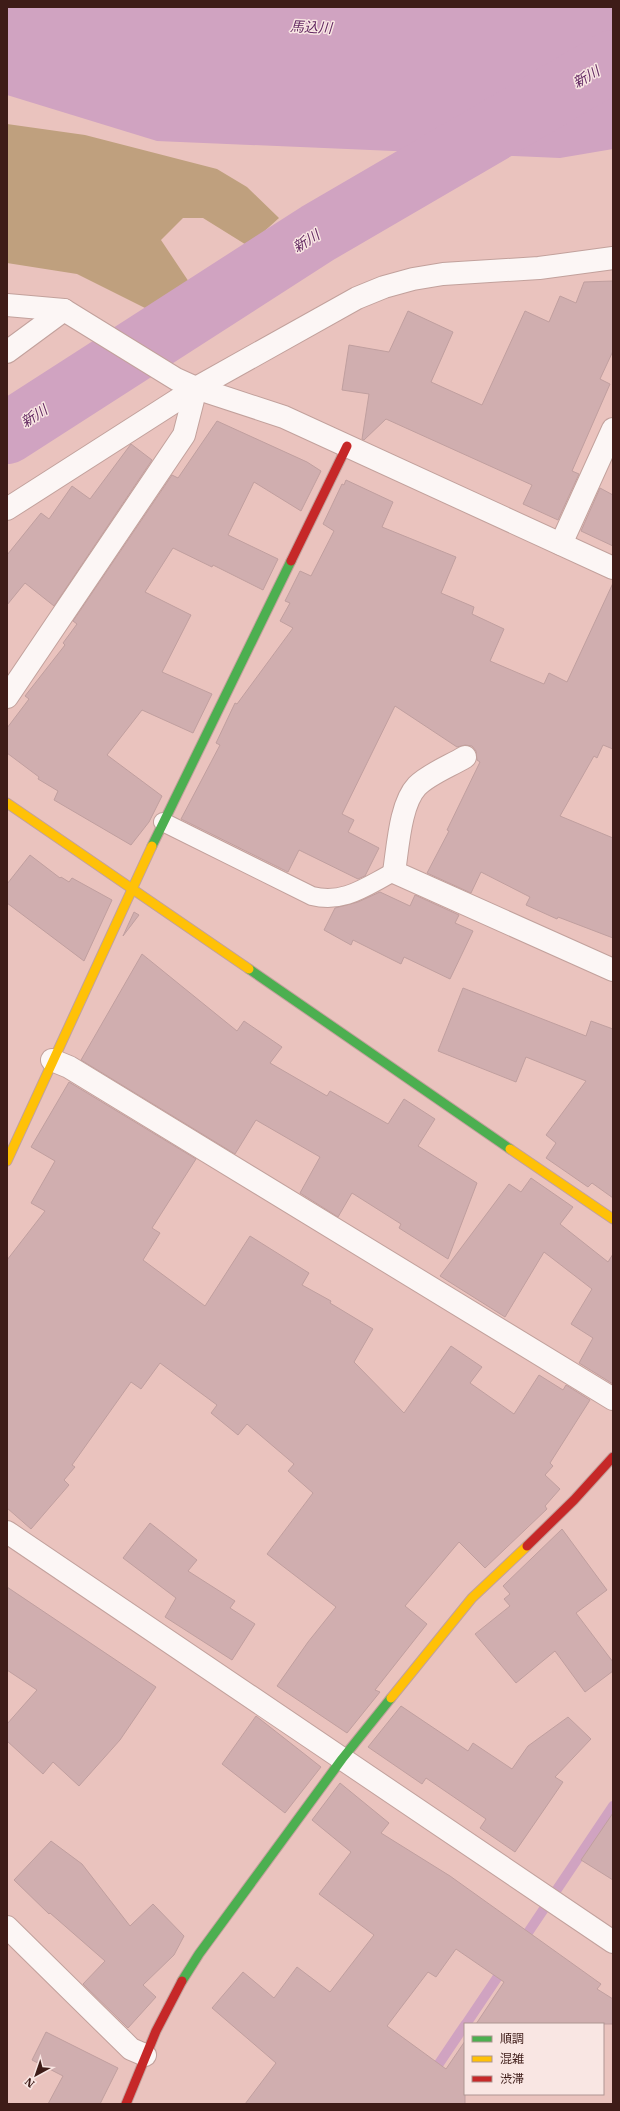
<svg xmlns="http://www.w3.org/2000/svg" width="620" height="2111" viewBox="0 0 620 2111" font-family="'IBM Plex Serif','Noto Sans JP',serif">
  <rect width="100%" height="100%" fill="#eac3be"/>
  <path fill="#bfa07e" d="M7,124L85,135L217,169L247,187L279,218L248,246L203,218H183L161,240L193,288L151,311L77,274L7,263Z"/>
  <path fill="#d0a3c1" d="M7,7H613V149L560,158L157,141L7,95Z"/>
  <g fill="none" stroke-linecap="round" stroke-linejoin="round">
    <g stroke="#d0a3c1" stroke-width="10">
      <path d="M521,1943L613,1806"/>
      <path d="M466,2024L505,1966"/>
      <path d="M432,2074L465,2025"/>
    </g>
    <path stroke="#d0a3c1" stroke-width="62" d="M7,433L318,233L613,61"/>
  </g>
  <g fill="#d0aeaf" stroke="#c09f9f">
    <path d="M613,281V351L600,379L610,384L572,471L579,474L558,520L523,504L532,485L386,419L364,440L362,439L369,394L342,390L349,345L389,352L408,311L453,332L431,382L482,405L525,311L549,322L560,296L576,303L584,282Z"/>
    <path d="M217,421L307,462L321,471L301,511L254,482L228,535L278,559L263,590L213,565L212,567L173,548L145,592L191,615L162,672L212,694L193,733L142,710L107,755L162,796L149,822L131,845L54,800L58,791L38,779L39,777L7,753V728L29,699L25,696L65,645L63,643L77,624L73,621L172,475L178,478Z"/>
    <path d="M131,444L152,460L54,606L25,583L7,605V555L41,513L49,519L72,486L90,499Z"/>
    <path d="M346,480L393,502L382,527L456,557L441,593L474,607L472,614L504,629L490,661L544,684L549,673L567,682L613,583V749L603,745L597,758L594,756L560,816L613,838V938L558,917L557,919L526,905L530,897L481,872L471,893L427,873L449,831L447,830L480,762L477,760L476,751L472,746L465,745L457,747L395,706L342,814L354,820L348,832L379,848L365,876L360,878L358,879L299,850L288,872L181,819L220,745L216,743L235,703L237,704L293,628L280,621L290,603L285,601L300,571L311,576L334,531L323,524L342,484L344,485Z"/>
    <path d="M600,488L613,495V546L581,531Z"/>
    <path d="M30,855L60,878L61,877L69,882L72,878L112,900L84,961L7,903V884Z"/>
    <path d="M380,892L410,906L415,895L459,915L455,923L473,931L450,979L404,957L401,964L353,940L351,945L324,930L335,908L358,902Z"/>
    <path d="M134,912L139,915L123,936Z"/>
    <path d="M142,954L237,1031L244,1021L282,1047L270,1063L327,1096L330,1091L388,1124L404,1099L435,1119L418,1146L477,1183L448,1259L399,1228L401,1224L352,1193L338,1217L300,1193L320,1157L256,1120L235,1154L81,1060Z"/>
    <path d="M463,988L586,1036L591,1021L613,1029V1198L592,1183L588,1187L546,1158L556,1143L546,1135L586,1081L526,1057L516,1082L438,1051Z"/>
    <path d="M69,1082L196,1159L152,1228L160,1233L143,1260L205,1306L250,1236L309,1273L302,1285L331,1301L330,1303L373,1329L354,1362L404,1413L451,1346L482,1367L470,1383L514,1414L539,1375L563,1390L566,1385L590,1400L550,1463L553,1466L545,1475L560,1489L545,1506L547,1509L485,1568L459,1542L405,1606L427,1624L375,1690L380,1692L347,1733L277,1686L308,1642L336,1607L267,1554L313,1493L288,1471L294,1464L247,1424L238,1435L211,1413L217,1405L160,1363L141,1389L131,1382L72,1465L75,1467L64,1480L69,1485L31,1529L7,1508V1260L45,1211L31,1203L55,1161L31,1147Z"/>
    <path d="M531,1178L573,1207L560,1224L608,1262L613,1254V1384L579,1363L593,1338L571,1324L592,1289L544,1252L505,1317L440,1276L509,1184L521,1192Z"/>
    <path d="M150,1523L197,1560L188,1571L235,1601L230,1608L255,1624L232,1660L165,1617L176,1598L123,1558Z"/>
    <path d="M562,1529L607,1590L576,1613L613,1662V1671L585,1692L555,1651L516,1683L475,1634L510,1606L504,1599L510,1594L503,1586Z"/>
    <path d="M7,1587L156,1687L120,1740L79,1786L53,1762L43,1774L7,1741V1724L37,1690L7,1670Z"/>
    <path d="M401,1706L468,1751L473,1743L512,1769L528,1746L568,1717L591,1739L555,1777L563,1782L515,1852L480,1828L486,1819L426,1778L422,1784L368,1747Z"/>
    <path d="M256,1716L321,1767L285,1813L222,1764Z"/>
    <path d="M340,1783L389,1823L381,1833L450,1876L601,1984L597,1989L613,1999V2024H476L504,1982L456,1949L436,1977L428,1972L387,2026L446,2069L465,2041V2104H245L276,2063L212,2008L243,1972L274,1998L297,1967L330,1992L374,1935L319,1894L351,1852L312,1820Z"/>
    <path d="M613,1813V1880L581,1860Z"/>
    <path d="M51,1841L82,1864L130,1926L153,1904L184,1936L174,1955L143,1985L156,1997L128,2028L83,1984L105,1961L50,1913L49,1914L14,1880Z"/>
    <path d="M46,2032L118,2068L100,2104H48L63,2076L32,2060Z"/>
  </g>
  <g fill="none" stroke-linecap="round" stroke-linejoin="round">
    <g stroke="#c2a19c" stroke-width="20">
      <path id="lane" d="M163,822L312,896C345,904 366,886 394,872"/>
    </g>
    <g stroke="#c2a19c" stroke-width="24">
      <g id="street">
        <path d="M7,305L64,310L176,379L196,388L284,417L613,568"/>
        <path d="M7,352L64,310"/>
        <path d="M7,509L196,388L357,298L384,287L413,279L443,274L539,268L613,258"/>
        <path d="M561,544L613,429"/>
        <path d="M7,697L184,435L196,388"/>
        <path d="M465,757C450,766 429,774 417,786C400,804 398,847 394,872L613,970"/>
        <path d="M52,1060L69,1067L613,1399"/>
        <path d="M7,1532L613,1942"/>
        <path d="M7,1927L131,2049L145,2055"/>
      </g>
    </g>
    <g stroke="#c2a19c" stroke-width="11">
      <g id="fast">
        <path d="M152,846L291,561"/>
        <path d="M249,969L510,1149"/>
        <path d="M182,1981L199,1954L342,1759L391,1698"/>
      </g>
    </g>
    <g stroke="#c2a19c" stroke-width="11">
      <g id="slow">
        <path d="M7,803L249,969"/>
        <path d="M510,1149L613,1219"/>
        <path d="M7,1161L152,846"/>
        <path d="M391,1698L472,1598L527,1546"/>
      </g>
    </g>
    <g stroke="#c2a19c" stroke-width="11">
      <g id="jam">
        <path d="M291,561L347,446"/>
        <path d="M527,1546L574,1500L613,1457"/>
        <path d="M126,2104L156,2031L182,1981"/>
      </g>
    </g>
    <use href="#lane" stroke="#fcf6f5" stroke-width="18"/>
    <use href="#street" stroke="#fcf6f5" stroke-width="22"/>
    <use href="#fast" stroke="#4caf50" stroke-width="9"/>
    <use href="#slow" stroke="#ffc107" stroke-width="9"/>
    <use href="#jam" stroke="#c62828" stroke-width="9"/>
  </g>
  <g text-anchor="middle" stroke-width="3" stroke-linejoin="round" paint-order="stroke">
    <g font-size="14" font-style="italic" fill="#632962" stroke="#f9e6e3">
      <text transform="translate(311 27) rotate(3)" y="5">馬込川</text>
      <text transform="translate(586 77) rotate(-30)" y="5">新川</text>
      <text transform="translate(306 241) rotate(-32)" y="5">新川</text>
      <text transform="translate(34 416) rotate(-33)" y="5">新川</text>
    </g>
  </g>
  <rect width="620" height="2111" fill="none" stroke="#3e1c18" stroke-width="16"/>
  <rect x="464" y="2023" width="140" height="72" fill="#f9e6e3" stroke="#ae9592"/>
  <rect x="472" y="2036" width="20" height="6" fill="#4caf50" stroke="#ae9592"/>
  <text x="500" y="2043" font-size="12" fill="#3e1c18">順調</text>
  <rect x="472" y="2056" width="20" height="6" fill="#ffc107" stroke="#ae9592"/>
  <text x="500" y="2063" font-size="12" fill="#3e1c18">混雑</text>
  <rect x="472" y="2076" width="20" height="6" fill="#c62828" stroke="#ae9592"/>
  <text x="500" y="2083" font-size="12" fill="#3e1c18">渋滞</text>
  <g transform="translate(36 2075) rotate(220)" stroke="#f9e6e3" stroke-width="3" paint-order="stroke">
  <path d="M0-3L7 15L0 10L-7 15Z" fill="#3e1c18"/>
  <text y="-6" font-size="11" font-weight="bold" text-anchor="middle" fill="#3e1c18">N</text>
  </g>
</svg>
